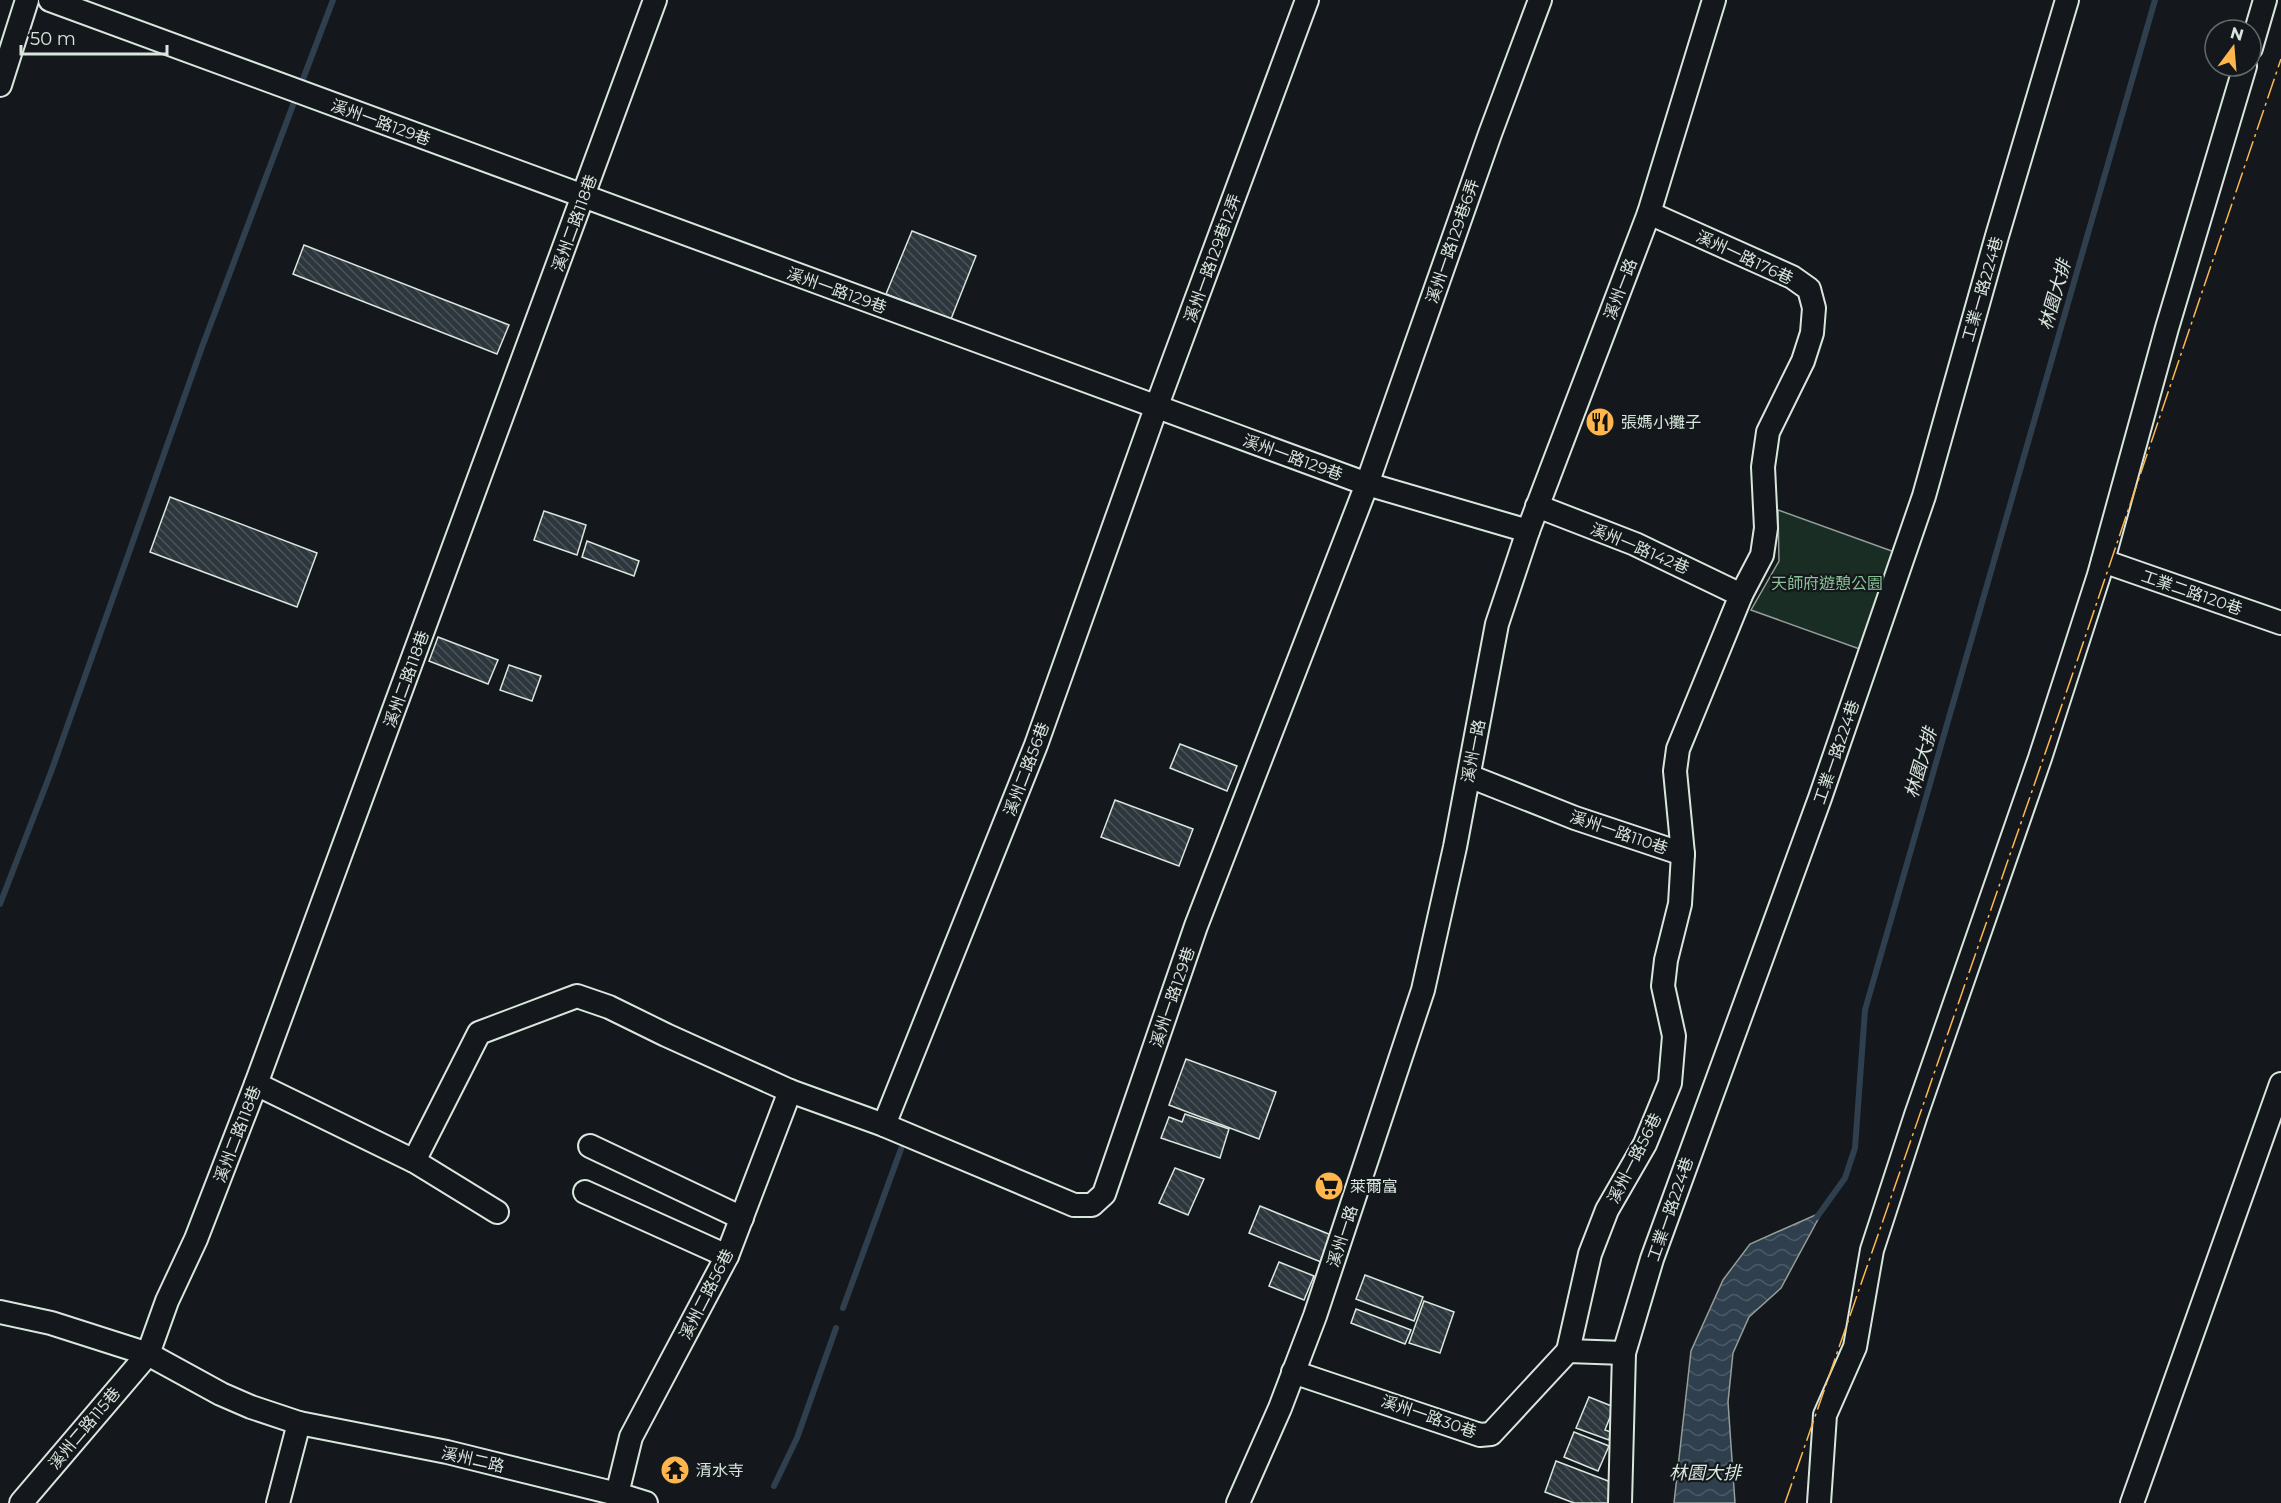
<svg xmlns="http://www.w3.org/2000/svg" width="2281" height="1503" viewBox="0 0 2281 1503" font-family="Montserrat,'Noto Sans TC',sans-serif">
  <defs>
    <pattern id="water-waves" width="16" height="10" patternUnits="userSpaceOnUse" patternTransform="scale(1.5)"><rect width="16" height="10" fill="#2f3f4d"/><path d="M0 5q4-4 8 0t8 0" fill="none" stroke="#4c5b66"/></pattern>
    <pattern id="building-back-hatch" width="6" height="6" patternUnits="userSpaceOnUse" patternTransform="scale(1.5)"><rect width="6" height="6" fill="#2c363c"/><path d="M-1 5l2 2M0 0l6 6M5-1l2 2" fill="none" stroke="#4a5358"/></pattern>
  </defs>
  <rect width="100%" height="100%" fill="#14181c"/>
  <path fill="#1a2d24" stroke="#939e99" stroke-width="1.5" d="M1778,510L1900,554L1868,652L1751,610L1779,561Z"/>
  <path fill="url(#water-waves)" stroke="#939e99" stroke-width="1.5" d="M1822,1212L1781,1288L1749,1317L1733,1353L1728,1402L1735,1503H1674L1691,1351L1723,1280L1750,1244Z"/>
  <g fill="none" stroke-linecap="round" stroke-linejoin="round">
    <g stroke="#2f3f4d" stroke-width="6">
      <path d="M300,87L333,0"/>
      <path d="M0,904L51,772L202,347L296,97"/>
      <path d="M1817,1217L1845,1178L1855,1148L1865,1010L2155,0"/>
      <path d="M843,1308L901,1149"/>
      <path d="M774,1486L797,1438L836,1328"/>
    </g>
  </g>
  <g fill="url(#building-back-hatch)" stroke="#d8e6dc" stroke-width="1.5">
    <path d="M912,231L976,256L951,319L886,294Z"/>
    <path d="M304,245L509,325L497,354L293,274Z"/>
    <path d="M170,497L317,553L297,607L150,552Z"/>
    <path d="M544,511L586,525L577,555L534,540Z"/>
    <path d="M587,541L639,561L634,576L582,557Z"/>
    <path d="M438,637L498,660L488,684L429,661Z"/>
    <path d="M509,665L541,676L532,701L500,690Z"/>
    <path d="M1180,744L1237,766L1227,791L1170,768Z"/>
    <path d="M1115,800L1193,829L1179,866L1101,837Z"/>
    <path d="M1186,1059L1276,1092L1259,1139L1169,1105Z"/>
    <path d="M1185,1114L1229,1129L1220,1158L1161,1138L1169,1117L1182,1122Z"/>
    <path d="M1175,1168L1204,1179L1188,1215L1159,1203Z"/>
    <path d="M1260,1206L1331,1235L1321,1262L1249,1233Z"/>
    <path d="M1279,1262L1314,1276L1304,1300L1269,1286Z"/>
    <path d="M1365,1275L1423,1297L1414,1321L1356,1299Z"/>
    <path d="M1424,1301L1454,1312L1440,1353L1409,1343Z"/>
    <path d="M1356,1309L1411,1330L1405,1344L1351,1323Z"/>
    <path d="M1589,1397L1614,1407L1605,1430L1611,1432L1609,1440L1576,1428Z"/>
    <path d="M1574,1432L1609,1446L1598,1471L1564,1457Z"/>
    <path d="M1556,1461L1616,1484L1609,1503H1574L1545,1492Z"/>
  </g>
  <g fill="none" stroke-linecap="round" stroke-linejoin="round">
    <g stroke="#d8e6dc" stroke-width="26">
      <g id="minor">
        <path d="M50,0L1367,484L1528,531"/>
        <path d="M2251,48L2265,0"/>
        <path d="M0,85L27,0"/>
        <path d="M1537,506L1635,544L1741,595"/>
        <path d="M2103,561L2281,623"/>
        <path d="M1469,776L1575,818L1683,854"/>
        <path d="M256,1084L414,1161L497,1212"/>
        <path d="M884,1125L1036,745L1156,408L1307,0"/>
        <path d="M590,1146L742,1218"/>
        <path d="M414,1161L479,1033L577,996L609,1007L666,1035L790,1091L884,1125L1074,1205H1092L1104,1194L1196,926L1367,484L1490,134L1540,0"/>
        <path d="M585,1192L727,1256"/>
        <path d="M0,1312L51,1323L148,1354L221,1394L251,1407L299,1423L447,1452L617,1494L646,1503"/>
        <path d="M1568,1351L1590,1254L1607,1210L1645,1144L1670,1083L1674,1036L1663,986L1666,960L1680,904L1683,854L1675,771L1678,749L1741,595L1762,555L1766,528L1763,467L1768,432L1803,361L1812,333L1814,308L1809,289L1792,277L1649,213"/>
        <path d="M1293,1372L1480,1435L1491,1434L1568,1351L1624,1353"/>
        <path d="M617,1494L631,1437L727,1256L790,1091"/>
        <path d="M21,1503L148,1354L167,1301L196,1239L256,1084L655,0"/>
        <path d="M278,1503L299,1423"/>
        <path d="M1238,1503L1280,1408L1315,1316L1423,990L1455,847L1497,624L1528,531L1649,213L1714,0"/>
        <path d="M1620,1503L1624,1353L1652,1259L1820,798L1924,496L1997,236L2067,0"/>
        <path d="M1819,1503L1825,1415L1855,1347L1872,1250L1916,1115L2040,758L2099,575L2167,328L2245,66"/>
        <path d="M2132,1503L2281,1084"/>
      </g>
    </g>
    <use href="#minor" stroke="#14181c" stroke-width="22"/>
    <path stroke="#ffb74d" stroke-width="1.5" stroke-dasharray="21 4.5 3 4.5" stroke-linecap="butt" d="M1785,1503L2074,670L2281,59"/>
  </g>
  <defs>
    <g id="restaurant-disc" transform="scale(1.5)"><circle r="9.5" fill="#ffb74d" stroke="#14181c"/><path d="M-5-6h1v4h1v-4h1v4h1v-4h1v5L-1.5 .5V6h-2V.5L-5-1ZM5-6V6H3V1.5H1.5Q1.5-4 5-6Z" fill="#111"/></g>
    <g id="supermarket-disc" transform="scale(1.5)"><circle r="9.5" fill="#ffb74d" stroke="#14181c"/><path d="M-6-5.5h2.5l.6 2H6L4.5 2H-2.5L-4.4-4H-6ZM-1.5 3.2a1.3 1.3 0 1 0 .1 0ZM3 3.2a1.3 1.3 0 1 0 .1 0Z" fill="#111"/></g>
    <g id="temple-disc" transform="scale(1.5)"><circle r="9.5" fill="#ffb74d" stroke="#14181c"/><path d="M0-6L5-2H3V0L6.5 2.5H4V6H1.5V3h-3V6H-4V2.5H-6.5L-3 0V-2H-5Z" fill="#111"/></g>
  </defs>
  <g fill-rule="evenodd">
    <use href="#restaurant-disc" x="1600" y="422"/>
    <use href="#supermarket-disc" x="1329" y="1186"/>
    <use href="#temple-disc" x="675" y="1470"/>
  </g>
  <g text-anchor="middle" stroke-width="4.5" stroke-linejoin="round" paint-order="stroke">
    <g font-size="16" fill="#d8e6dc" stroke="#14181c">
      <text transform="translate(381 122) rotate(20)" y="6">溪州一路129巷</text>
      <text transform="translate(574 223) rotate(-70)" y="6">溪州二路118巷</text>
      <text transform="translate(1452 241) rotate(-71)" y="6">溪州一路129巷6弄</text>
      <text transform="translate(1745 257) rotate(25)" y="6">溪州一路176巷</text>
      <text transform="translate(1212 258) rotate(-70)" y="6">溪州一路129巷12弄</text>
      <text transform="translate(1620 289) rotate(-69)" y="6">溪州一路</text>
      <text transform="translate(1982 289) rotate(-74)" y="6">工業一路224巷</text>
      <text transform="translate(837 290) rotate(20)" y="6">溪州一路129巷</text>
      <text transform="translate(1293 457) rotate(20)" y="6">溪州一路129巷</text>
      <text transform="translate(1640 548) rotate(23)" y="6">溪州一路142巷</text>
      <text transform="translate(2192 592) rotate(19)" y="6">工業二路120巷</text>
      <text transform="translate(406 679) rotate(-70)" y="6">溪州二路118巷</text>
      <text transform="translate(1473 751) rotate(-79)" y="6">溪州一路</text>
      <text transform="translate(1836 752) rotate(-71)" y="6">工業一路224巷</text>
      <text transform="translate(1026 769) rotate(-69)" y="6">溪州二路56巷</text>
      <text transform="translate(1619 832) rotate(19)" y="6">溪州一路110巷</text>
      <text transform="translate(1172 997) rotate(-71)" y="6">溪州一路129巷</text>
      <text transform="translate(237 1134) rotate(-69)" y="6">溪州二路118巷</text>
      <text transform="translate(1634 1158) rotate(-63)" y="6">溪州一路56巷</text>
      <text transform="translate(1670 1209) rotate(-71)" y="6">工業一路224巷</text>
      <text transform="translate(1342 1236) rotate(-72)" y="6">溪州一路</text>
      <text transform="translate(706 1294) rotate(-63)" y="6">溪州二路56巷</text>
      <text transform="translate(1429 1416) rotate(19)" y="6">溪州一路30巷</text>
      <text transform="translate(84 1428) rotate(-50)" y="6">溪州二路115巷</text>
      <text transform="translate(473 1459) rotate(13)" y="6">溪州二路</text>
    </g>
    <g font-size="16" fill="#d8e6dc" stroke="#14181c" text-anchor="start">
      <text x="1621" y="428">張媽小攤子</text>
      <text x="1350" y="1192">萊爾富</text>
      <text x="696" y="1476">清水寺</text>
    </g>
    <g font-size="16" fill="#8ac095" stroke="#14181c">
      <text x="1827" y="589">天師府遊憩公園</text>
    </g>
    <g font-size="18" font-style="italic" fill="#d8e6dc" stroke="#14181c">
      <text transform="translate(2055 295) rotate(-74)" y="6">林園大排</text>
      <text transform="translate(1921 763) rotate(-74)" y="6">林園大排</text>
      <text x="1705" y="1479">林園大排</text>
    </g>
  </g>
  <g transform="translate(2233 48) rotate(16)"><circle r="28" fill="#14181c" stroke="#626a69" stroke-width="1.5"/>
  <path d="M0-4.5L10 22L0 15L-10 22Z" fill="#ffb74d"/>
  <text y="-9" font-size="16" font-weight="bold" text-anchor="middle" fill="#d8e6dc">N</text>
  </g>
  <path d="M21 45v9h146v-9" fill="none" stroke="#d8e6dc" stroke-width="3"/>
  <text x="30" y="45" font-size="18" fill="#d8e6dc" stroke="#14181c" stroke-width="4.5" paint-order="stroke">50 m</text>
</svg>
